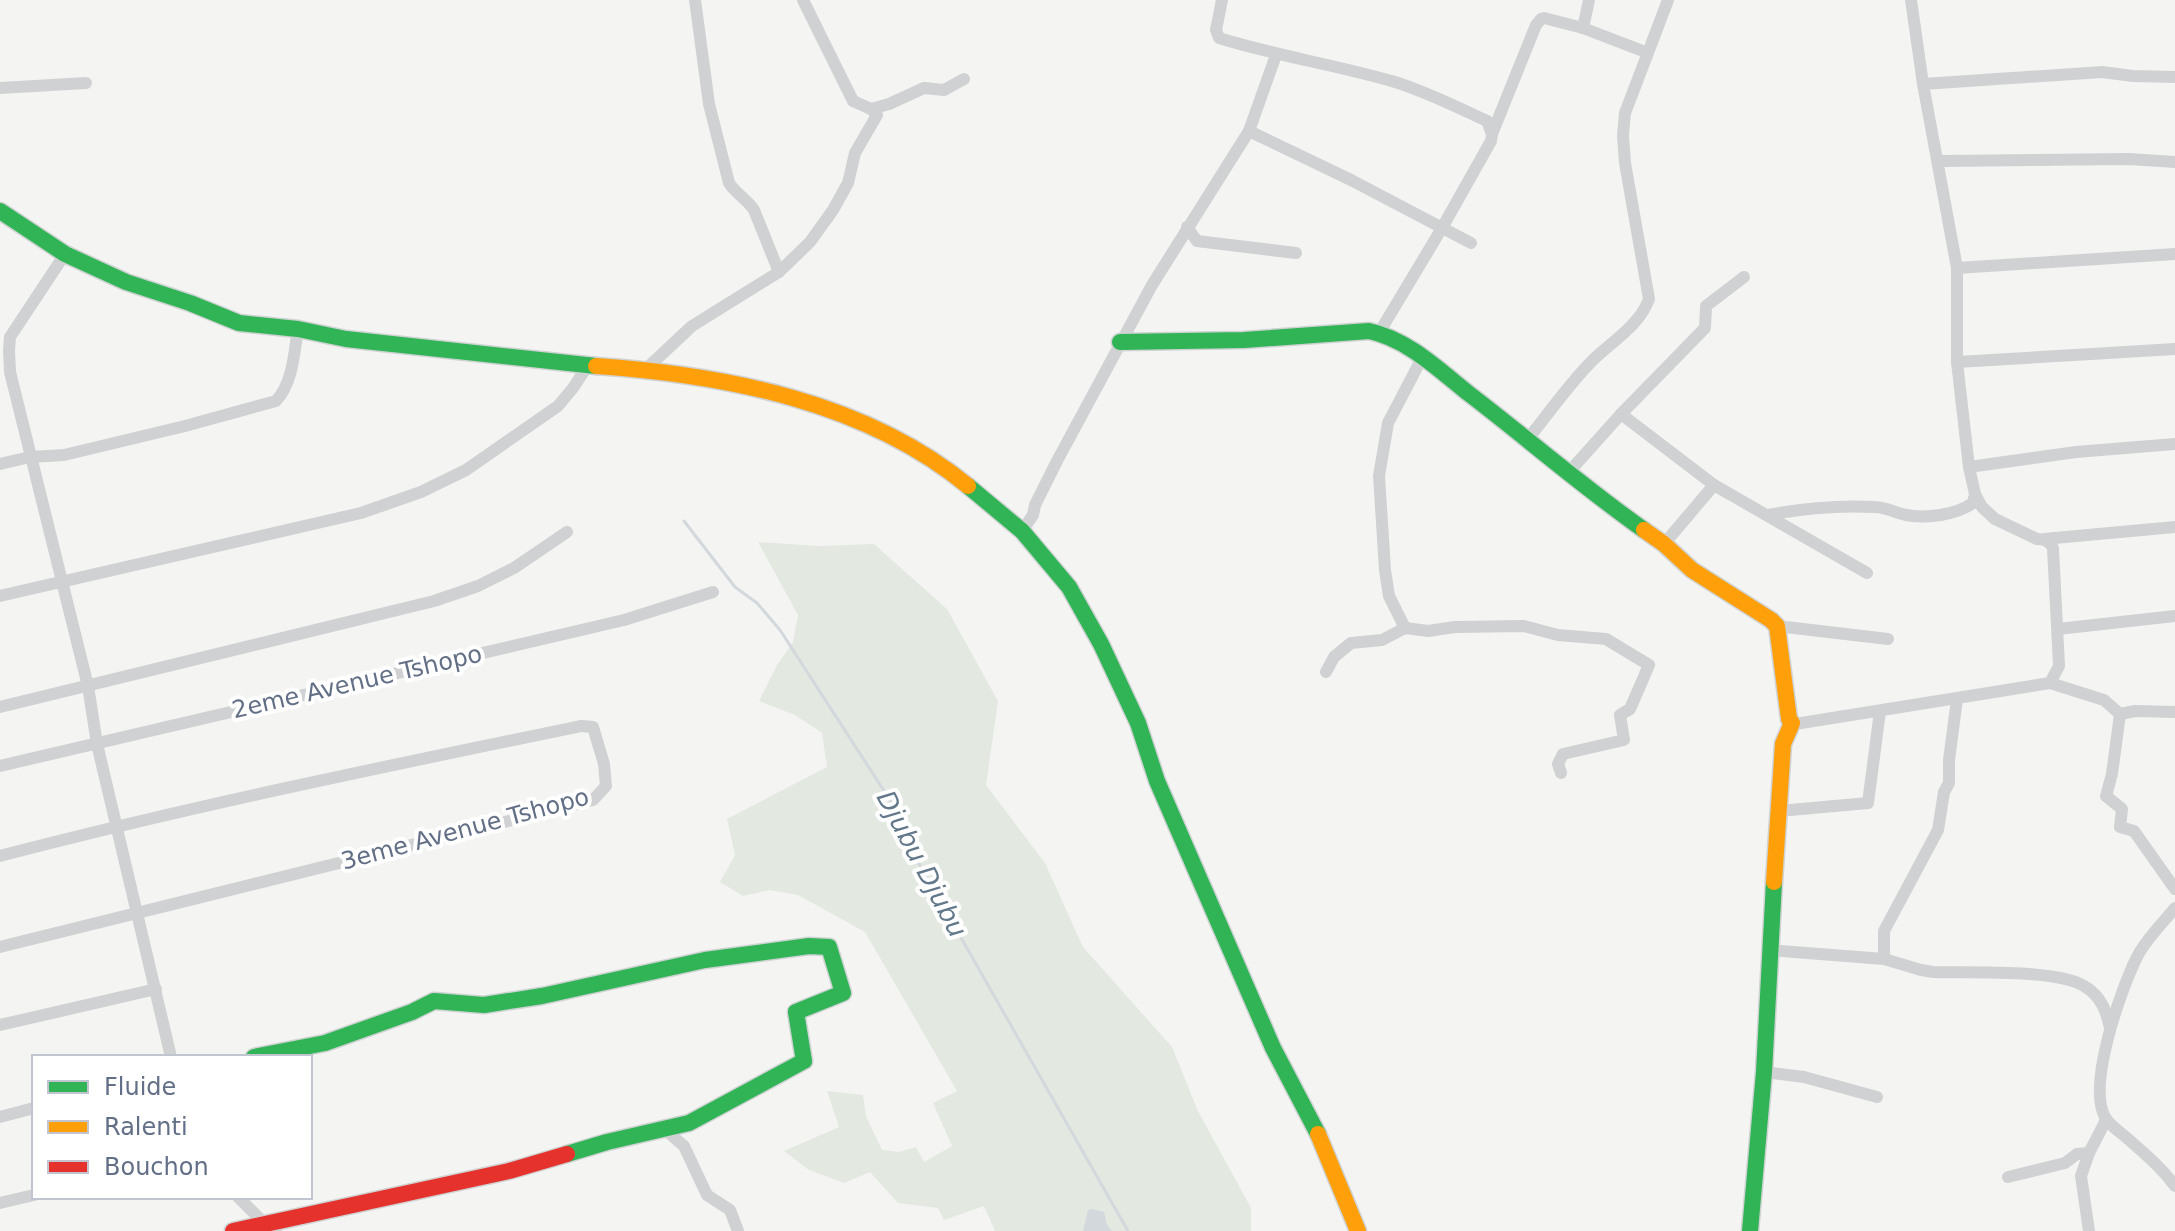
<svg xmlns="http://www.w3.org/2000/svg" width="2175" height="1231" viewBox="0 0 2175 1231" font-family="'DejaVu Sans',sans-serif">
  <rect width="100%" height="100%" fill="#f4f5f3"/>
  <path fill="#e3e8e1" d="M758,542L820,546L874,544L947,609L998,701L986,785L1045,863L1083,947L1172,1047L1198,1111L1251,1208V1231H995L984,1206L944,1220L938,1208L898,1203L870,1172L844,1183L809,1170L784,1151L839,1127L827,1091L863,1095L866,1116L882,1150L899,1152L916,1147L924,1162L952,1146L933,1103L957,1091L865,932L798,895L770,890L743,896L720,882L735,855L727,819L827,767L822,733L795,715L759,701L777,665L793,642L798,615Z"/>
  <path fill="#d2d8dc" d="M1092,1209L1104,1212L1107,1225L1112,1231H1083L1088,1210Z"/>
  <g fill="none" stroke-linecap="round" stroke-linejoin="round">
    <path stroke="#d2d8dc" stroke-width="3" d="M684,521L735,587L757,603L780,630L899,814L902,834L1128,1231"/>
    <g stroke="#d0d3d4" stroke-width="19">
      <g id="fast">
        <path d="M0,211L65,254L126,282L190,303L239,323L298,329L346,339L596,366"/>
        <path d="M1120,342L1244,340L1369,331C1407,339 1438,369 1468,393C1527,438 1583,487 1644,530"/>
        <path d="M968,486L1022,531L1069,587L1101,644L1138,723L1157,781L1273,1048L1318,1134"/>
        <path d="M254,1057L325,1043L412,1012L434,1001L484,1005L542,996L705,960L809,946L829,947L843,993L796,1012L804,1061L689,1123L607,1142L567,1154"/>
        <path d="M1750,1231L1764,1072L1774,882"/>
      </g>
    </g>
    <g stroke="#d0d3d4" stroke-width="19">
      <g id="slow">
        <path d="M596,366C726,375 866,402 968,486"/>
        <path d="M1644,530L1664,544L1692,570L1771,620L1777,626L1789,719L1792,723L1783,744L1774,882"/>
        <path d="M1318,1134L1358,1231"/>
      </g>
    </g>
    <g stroke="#d0d3d4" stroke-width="19">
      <path id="jam" d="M233,1231L509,1171L567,1154"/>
    </g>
    <g stroke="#d0d1d2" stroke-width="12">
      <path d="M695,0L709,104L729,183C736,194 747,199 754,210L779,272"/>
      <path d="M803,0L853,101L871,109L889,104L924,88L944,90L964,79"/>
      <path d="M1222,0L1216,30L1219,38C1277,56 1337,65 1395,82C1427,92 1457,107 1487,121L1492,134"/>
      <path d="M1911,0L1923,84L1957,268V362L1969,467L1975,494L1982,507L1995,519L2037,539C2045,539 2049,541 2053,548L2059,666L2050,683"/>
      <path d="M1583,28L1589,0"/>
      <path d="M1923,84L2102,72L2133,76L2175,77"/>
      <path d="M0,88L86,83"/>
      <path d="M1249,131L1351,180L1471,243"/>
      <path d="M1939,161L2129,159L2175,162"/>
      <path d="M1187,227L1197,241L1296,253"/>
      <path d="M65,254L10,337L9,350L10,372L88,686L97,744L171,1057"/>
      <path d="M1957,268L2175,254"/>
      <path d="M1379,333L1442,228L1491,141L1492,134L1536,25L1541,19L1544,18L1583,28L1648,53"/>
      <path d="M1957,362L2175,349"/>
      <path d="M646,369L692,326L779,272L810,242L833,210L848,183L855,153L877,115L871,109"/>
      <path d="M1621,414L1714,485L1867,573"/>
      <path d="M1528,439C1548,414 1567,387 1589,364C1609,343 1639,327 1649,299L1625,163L1623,135L1625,113L1668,0"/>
      <path d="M0,464L30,457L64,455L185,426L276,401C293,383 294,353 298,329"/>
      <path d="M1969,467L2076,452L2175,444"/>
      <path d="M1569,472L1621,414L1705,328L1706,306L1744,277"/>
      <path d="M1768,515C1804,508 1839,505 1875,507C1886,507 1895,513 1906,515C1926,519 1956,515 1973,503L1975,494"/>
      <path d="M1022,531L1033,515L1035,505L1057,461L1152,285L1249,131L1276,55"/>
      <path d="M2044,539L2175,527"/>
      <path d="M1664,544L1714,485"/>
      <path d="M0,596L361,513L421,492L466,470L558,406L573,388L588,365"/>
      <path d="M1777,626L1888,639"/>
      <path d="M1405,628L1428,631L1455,627L1524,626L1558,635L1606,639L1649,665L1630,709L1620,715L1624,740L1563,754L1558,764L1561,773"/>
      <path d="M2058,629L2175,616"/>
      <path d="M1326,672L1334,657L1351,643L1382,640L1405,628L1389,596L1385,570L1379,476L1388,423L1422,358"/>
      <path d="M0,707L434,601L478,586L514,568L567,532"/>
      <path d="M2120,714L2112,774L2106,796L2122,809L2120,827L2134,831L2175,889"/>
      <path d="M1792,723L1795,724L2050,683L2104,700L2120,714L2135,711L2175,712"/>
      <path d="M0,766L624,620L713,592"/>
      <path d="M1779,811L1868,803L1880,711"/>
      <path d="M0,856C192,806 387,766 581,726L593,727L604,764L606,786L593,800L0,947"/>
      <path d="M2175,908C2162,924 2146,939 2137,957C2121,989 2087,1085 2105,1117C2109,1125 2120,1132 2127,1138C2144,1153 2161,1167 2175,1186"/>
      <path d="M1769,950L1884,959L1921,970L1933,972C1968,973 2057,969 2084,986C2101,996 2106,1010 2110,1028"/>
      <path d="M1884,959V931L1938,830L1944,792L1949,783V760L1957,699"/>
      <path d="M0,1025L156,989"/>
      <path d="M1764,1072L1804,1077L1877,1097"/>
      <path d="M0,1117L34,1108"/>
      <path d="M663,1128L684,1146L707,1195L730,1210L738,1231"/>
      <path d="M2008,1177L2065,1163L2077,1154L2089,1153"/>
      <path d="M238,1197L264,1223L276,1231"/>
      <path d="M0,1203L34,1195"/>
      <path d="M2089,1231L2081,1176L2089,1153L2106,1120"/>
    </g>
    <use href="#fast" stroke="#30b455" stroke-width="16"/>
    <use href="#slow" stroke="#ff9f0a" stroke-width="16"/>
    <use href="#jam" stroke="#e5322d" stroke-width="16"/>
  </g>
  <g text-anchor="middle" stroke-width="8" stroke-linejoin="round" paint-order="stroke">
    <g font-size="24" fill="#626f86" stroke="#fff">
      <text transform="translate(357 682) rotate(-13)" y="8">2eme Avenue Tshopo</text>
      <text transform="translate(465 829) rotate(-15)" y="8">3eme Avenue Tshopo</text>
    </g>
    <g font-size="26" font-style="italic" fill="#63788a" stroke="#fff">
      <text transform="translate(922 864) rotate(62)" y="9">Djubu Djubu</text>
    </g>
  </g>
  <rect x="32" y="1055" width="280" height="144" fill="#ffffff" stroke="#c0c5cf" stroke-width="2"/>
  <rect x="48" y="1081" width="40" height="12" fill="#30b455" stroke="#c0c5cf" stroke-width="2"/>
  <text x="104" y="1095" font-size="24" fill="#626f86">Fluide</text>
  <rect x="48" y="1121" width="40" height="12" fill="#ff9f0a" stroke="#c0c5cf" stroke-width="2"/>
  <text x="104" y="1135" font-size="24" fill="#626f86">Ralenti</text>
  <rect x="48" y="1161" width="40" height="12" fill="#e5322d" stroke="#c0c5cf" stroke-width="2"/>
  <text x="104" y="1175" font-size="24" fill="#626f86">Bouchon</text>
</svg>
